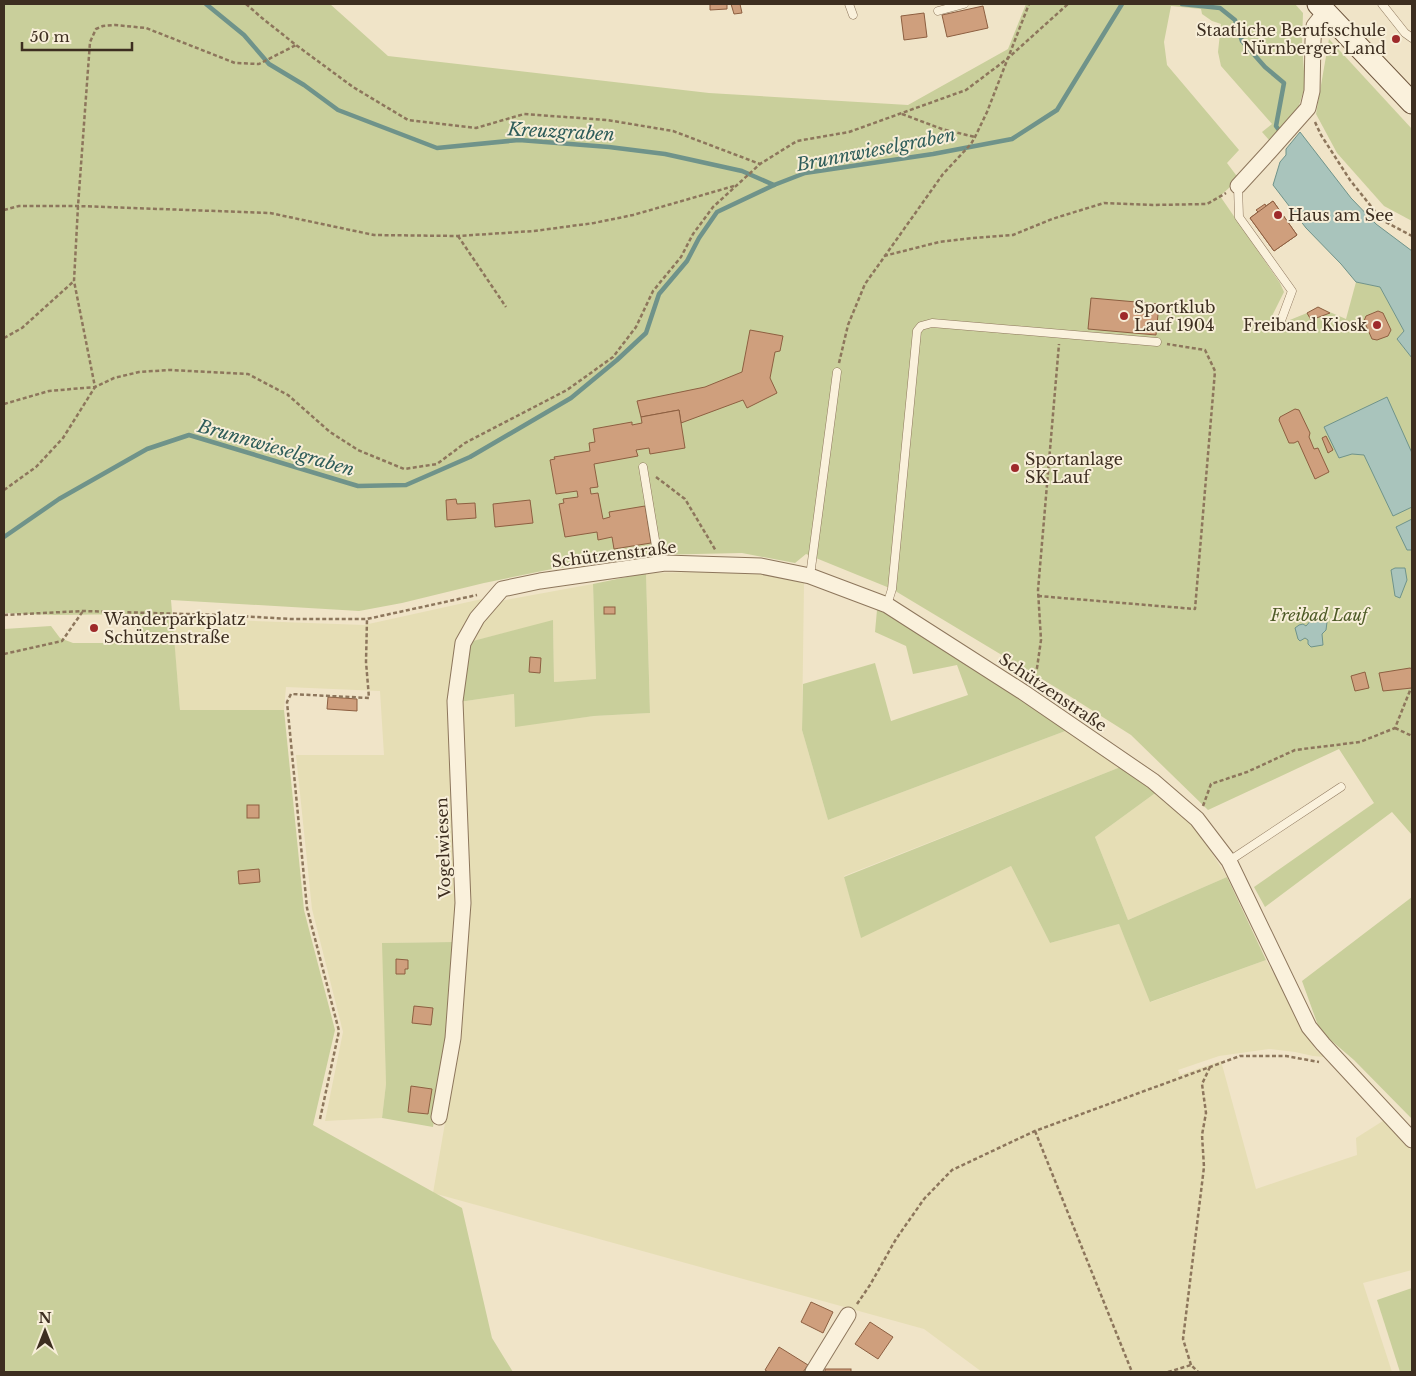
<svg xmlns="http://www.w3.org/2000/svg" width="1416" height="1376" viewBox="0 0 1416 1376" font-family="'Libre Baskerville',serif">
  <rect width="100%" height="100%" fill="#f0e4c8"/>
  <g fill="#e6deb5">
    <path d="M754,571L804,583L802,730L828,820L1068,730L1123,766L844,876L861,937L1011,866L1050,943L1119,924L1151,1002L1266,960L1315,1049L1324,1057L1313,1056L1295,1052L1269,1049L1219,1056L1178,1070L1180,1075L1221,1061L1256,1189L1357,1155L1356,1138L1386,1119L1412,1149V1270L1363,1283L1392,1372H982L924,1329L433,1193L458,1047L459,702L514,694L515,726L594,716L650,713L646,573Z"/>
    <path d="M593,584L596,679L554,682L553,621L469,642L495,602Z"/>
    <path d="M491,597L458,642V903L454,942L383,943L386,1084L382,1118L325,1121L343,1032L312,909L296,755H384L380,691L286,687L284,710H180L172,618L364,625Z"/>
    <path d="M1158,791L1180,810L1205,842L1227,877L1128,920L1095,837Z"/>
  </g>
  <g fill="#c9cf9b">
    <path d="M4,4H330L388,56L709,93L908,105L1008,49L1026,4H1295L1303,13L1302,43L1305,86L1297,112L1269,140L1262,132L1272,124L1221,66L1218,52L1221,24L1212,21L1202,14L1201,9L1171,6L1164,42L1167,65L1239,150L1227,163L1239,179L1220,196L1280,283L1284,292L1265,330L1307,313L1318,307L1346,319L1356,282L1380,287L1404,331L1397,339L1412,358V835L1392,812L1265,907L1254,887L1374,803L1339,749L1208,810L1131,735L1060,690L892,589L806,554L795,563L742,553L650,555L552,569L484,583L402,603L359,611L171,600L180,710H284L304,910L335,1030L313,1125L462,1208L492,1338L513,1372H4V629L51,626L60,638L73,643H110L135,635L136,614L54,615L4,613Z"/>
    <path d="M1329,39L1412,129V221L1384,206L1337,153L1316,114Z"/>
    <path d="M646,573L650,713L594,716L515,727L514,694L459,702L469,642L553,620L554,682L596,679L593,584Z"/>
    <path d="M877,610L888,613L1068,730L828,820L802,730L803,684L875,663L891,721L968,695L957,665L913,674L906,646L875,632Z"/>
    <path d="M1123,766L1158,791L1095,837L1128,920L1227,877L1266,960L1150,1002L1119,924L1050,943L1011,866L861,938L844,877Z"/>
    <path d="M1412,897V1119L1354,1060L1320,1031L1302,981Z"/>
    <path d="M454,942L448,1037L433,1127L382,1118L386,1084L382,943Z"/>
    <path d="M1412,1288V1372H1400L1377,1300Z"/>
  </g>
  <g fill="#a9c4bc" stroke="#6f938a">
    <path d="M1300,132L1351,198L1376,224L1412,251V358L1397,339L1404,331L1380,287L1356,282L1341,264L1306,228L1273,185L1280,162L1286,155V149Z"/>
    <path d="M1387,397L1412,453V507L1393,516L1364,455L1352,454L1339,458L1324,427Z"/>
    <path d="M1412,519V550H1407L1396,527Z"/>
    <path d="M1395,568H1405L1407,580L1400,598L1395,596L1391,570Z"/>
    <path d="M1319,616L1324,618L1327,622L1326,630L1322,634L1323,645L1311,647L1308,644V640L1305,638L1300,641L1298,639L1295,628L1299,625L1303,624L1306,626L1314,617Z"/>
  </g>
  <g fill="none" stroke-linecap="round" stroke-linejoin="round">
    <g stroke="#6f938a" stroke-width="4.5">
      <path d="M206,4L244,35L269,64L304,85L338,110L437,148L519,140L609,147L665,154L742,171L774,185"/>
      <path d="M1182,4L1220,8L1235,20L1242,41L1265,67L1284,83L1276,126L1281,133"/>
      <path d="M4,537L59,499L147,449L189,435L358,486L406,485L470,457L571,398L617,360L646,333L659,294L687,261L699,238L717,212L774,185L805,173L933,154L1012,139L1057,110L1122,4"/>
    </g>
  </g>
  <g fill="#cf9f7d" stroke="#8d5f41">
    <path d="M710,4H727V9L710,10Z"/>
    <path d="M731,4H740L742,13L734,14Z"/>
    <path d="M983,6L988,28L947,37L942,15Z"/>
    <path d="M924,13L927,37L904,40L901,16Z"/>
    <path d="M1273,201L1297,235L1274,251L1250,218L1258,212L1256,210L1265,204L1266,206Z"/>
    <path d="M1273,201L1297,235L1274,251L1250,218Z"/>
    <path d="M1091,298L1159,304L1156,335L1088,329Z"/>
    <path d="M1318,307L1330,313L1311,320L1307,313Z"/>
    <path d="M1378,311L1383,313L1391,330L1388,336L1377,340L1372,339L1364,321L1366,316Z"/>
    <path d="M750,330L783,336L780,351L775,352L770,378L777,393L747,408L743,400L681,423L679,410L641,417L637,401L705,387L742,372Z"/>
    <path d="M1295,409L1299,410L1310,433L1309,437L1314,449L1318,448L1329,472L1315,479L1298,441L1294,443H1289L1279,420L1280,417Z"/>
    <path d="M679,410L685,448L650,454L649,448L636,450L638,456L594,464L598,487L590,488L591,494L598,493L603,519L610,517L609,512L645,506L651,543L614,549L612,537L598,540L597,532L565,537L559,504L564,503L563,499L578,497L577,491L556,494L550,460L555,459L554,457L590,451L589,443L595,442L593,429L632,422V425L642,423L641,417Z"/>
    <path d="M1326,436L1333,450L1328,453L1322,438Z"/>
    <path d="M456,499L457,504L475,503L476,518L447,520L446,500Z"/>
    <path d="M530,500L533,523L495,527L493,504Z"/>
    <rect x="604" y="607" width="11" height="7"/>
    <path d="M530,657L541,658L540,673L529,672Z"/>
    <path d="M1410,668L1412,669V688L1383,691L1379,673Z"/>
    <path d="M1365,672L1369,688L1355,691L1351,676Z"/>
    <path d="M328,697L357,699V711L327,709Z"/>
    <rect x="247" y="805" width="12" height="13"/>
    <path d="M259,869L260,882L239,884L238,871Z"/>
    <path d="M396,959L408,960V969H405V974H396Z"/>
    <path d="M414,1006L433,1008L431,1025L412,1023Z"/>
    <path d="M411,1086L432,1089L428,1114L408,1112Z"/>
    <path d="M811,1302L833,1312L823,1333L801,1322Z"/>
    <path d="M870,1322L893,1337L878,1359L855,1344Z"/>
    <path d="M779,1347L808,1365L803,1372H768L765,1370Z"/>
    <rect x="825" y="1369" width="26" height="3"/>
  </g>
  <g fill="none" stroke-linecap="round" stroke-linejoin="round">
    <g stroke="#8d765c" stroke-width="9">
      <g id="service">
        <path d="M849,4L853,15"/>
        <path d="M1382,4L1405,33L1412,38"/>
        <path d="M938,11L964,4"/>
        <path d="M1238,186L1239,217L1292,291L1279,326"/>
        <path d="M643,467L659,564"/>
        <path d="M810,576L837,372"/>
        <path d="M887,605L892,589L917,331L921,326L932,323L1157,342"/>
        <path d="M1229,861L1341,787"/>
      </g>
    </g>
    <g stroke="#8d765c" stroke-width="17">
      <g id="minor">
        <path d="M1238,186L1270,151L1308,108L1312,91L1313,41L1314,26L1325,12"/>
        <path d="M439,1117L453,1038L463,903L455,701L463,643L477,618L502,589L540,581L665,563L761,566L810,576L887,605L1023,692L1153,781L1197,819L1229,861L1309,1027L1323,1044L1412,1140"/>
        <path d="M813,1372L848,1315"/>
      </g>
    </g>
    <g stroke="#6f573f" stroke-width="23">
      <path id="secondary" d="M1318,4L1412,103"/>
    </g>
    <g stroke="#8d765c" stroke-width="2.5" stroke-dasharray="4 2.5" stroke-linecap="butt">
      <path d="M246,4L262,18L296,45L353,87L408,120L476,128L524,114L607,120L673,131L760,164"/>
      <path d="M902,114L942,129L975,137"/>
      <path d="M1315,122L1321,135L1350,180L1382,220L1412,236"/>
      <path d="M4,210L19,206H78L270,213L374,235L458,236L534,231L594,223L633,215L734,186"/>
      <path d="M458,236L506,307"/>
      <path d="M884,256L939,242L973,238L1013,235L1052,219L1104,203L1153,205L1207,204L1226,193"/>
      <path d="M4,338L22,328L74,281"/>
      <path d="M839,363L848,325L865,284L943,174L971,144L975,137L987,112L1029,4"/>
      <path d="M4,404L49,391L95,387L114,378L139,372L170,370L248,374L288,395L330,432L358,450L404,469L437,464L465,443L567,390L613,357L636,327L653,291L681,257L693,234L713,207L760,164L797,141L849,132L966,90L1007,59L1068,4"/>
      <path d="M656,477L685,499L716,551"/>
      <path d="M4,490L36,467L63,438L95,387L74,281L78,206L90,42L96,29L103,26L115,25L146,28L235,63L259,64L296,45"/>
      <path d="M1038,596L1195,609L1215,371L1205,350L1167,344"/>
      <path d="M4,615L83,611L222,615L291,619H367L477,595"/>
      <path d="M4,654L62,641L83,611"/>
      <path d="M1030,680L1037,668L1041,640L1038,590L1059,344"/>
      <path d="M1395,728L1412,736"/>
      <path d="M1203,806L1211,784L1247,772L1295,750L1360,742L1395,728L1411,688"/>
      <path d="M320,1119L339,1031L307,908L287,702L291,694L369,698L366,662L367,619"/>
      <path d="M1035,1131L1132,1372"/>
      <path d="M857,1304L870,1285L896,1239L924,1199L952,1170L1035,1131L1240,1056H1286L1319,1062"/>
      <path d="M1191,1365L1183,1339L1204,1167L1202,1135L1206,1113L1202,1084L1210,1067"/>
      <path d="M1168,1372L1191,1365L1198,1372"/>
    </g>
    <use href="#service" stroke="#faf1dc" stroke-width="8"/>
    <use href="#minor" stroke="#faf1dc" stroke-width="15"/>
    <use href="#secondary" stroke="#faf1dc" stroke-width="21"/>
  </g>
  <g fill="#9e2a2b" stroke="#f7eed8" stroke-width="2">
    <circle cx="1396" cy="39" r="5"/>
    <circle cx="1278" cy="215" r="5"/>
    <circle cx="1124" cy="316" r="5"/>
    <circle cx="1377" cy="325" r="5"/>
    <circle cx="1015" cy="468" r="5"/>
    <circle cx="94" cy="628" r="5"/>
  </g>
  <g text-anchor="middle" stroke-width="4" stroke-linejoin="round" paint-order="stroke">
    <g font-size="16" fill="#3d2e20" stroke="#f7eed8" text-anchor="start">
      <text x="1386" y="36" text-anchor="end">Staatliche Berufsschule<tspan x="1386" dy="18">Nürnberger Land</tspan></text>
      <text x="1288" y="221">Haus am See</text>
      <text x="1134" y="313">Sportklub<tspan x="1134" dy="18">Lauf 1904</tspan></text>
      <text x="1367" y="331" text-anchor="end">Freiband Kiosk</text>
      <text x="1025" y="465">Sportanlage<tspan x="1025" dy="18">SK Lauf</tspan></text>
      <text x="104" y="625">Wanderparkplatz<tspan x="104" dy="18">Schützenstraße</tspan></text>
    </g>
    <g font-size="16" fill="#3d2e20" stroke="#f7eed8">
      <text transform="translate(614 554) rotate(-7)" y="6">Schützenstraße</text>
      <text transform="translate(1053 692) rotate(34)" y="6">Schützenstraße</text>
      <text transform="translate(443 848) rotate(-92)" y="6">Vogelwiesen</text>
    </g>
    <g font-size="16" font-style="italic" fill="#4d5a26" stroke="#f7eed8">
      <text x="1319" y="621">Freibad Lauf</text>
    </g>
    <g font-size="18" font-style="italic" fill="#2f5d5a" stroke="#f7eed8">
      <text transform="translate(561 132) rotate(3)" y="6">Kreuzgraben</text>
      <text transform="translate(876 150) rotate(-11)" y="6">Brunnwieselgraben</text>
      <text transform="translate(276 448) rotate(16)" y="6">Brunnwieselgraben</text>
    </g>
  </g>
  <rect width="1416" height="1376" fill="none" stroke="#3d2e20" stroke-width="10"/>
  <g transform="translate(45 1331)" stroke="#f7eed8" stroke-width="4" paint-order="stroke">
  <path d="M0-4L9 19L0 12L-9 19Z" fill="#3d2e20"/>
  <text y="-8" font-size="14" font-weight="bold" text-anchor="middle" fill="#3d2e20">N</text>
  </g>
  <path d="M22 42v8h110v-8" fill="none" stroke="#3d2e20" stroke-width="2.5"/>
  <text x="30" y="42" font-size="15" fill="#3d2e20" stroke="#f7eed8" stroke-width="4" paint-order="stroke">50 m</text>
</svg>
